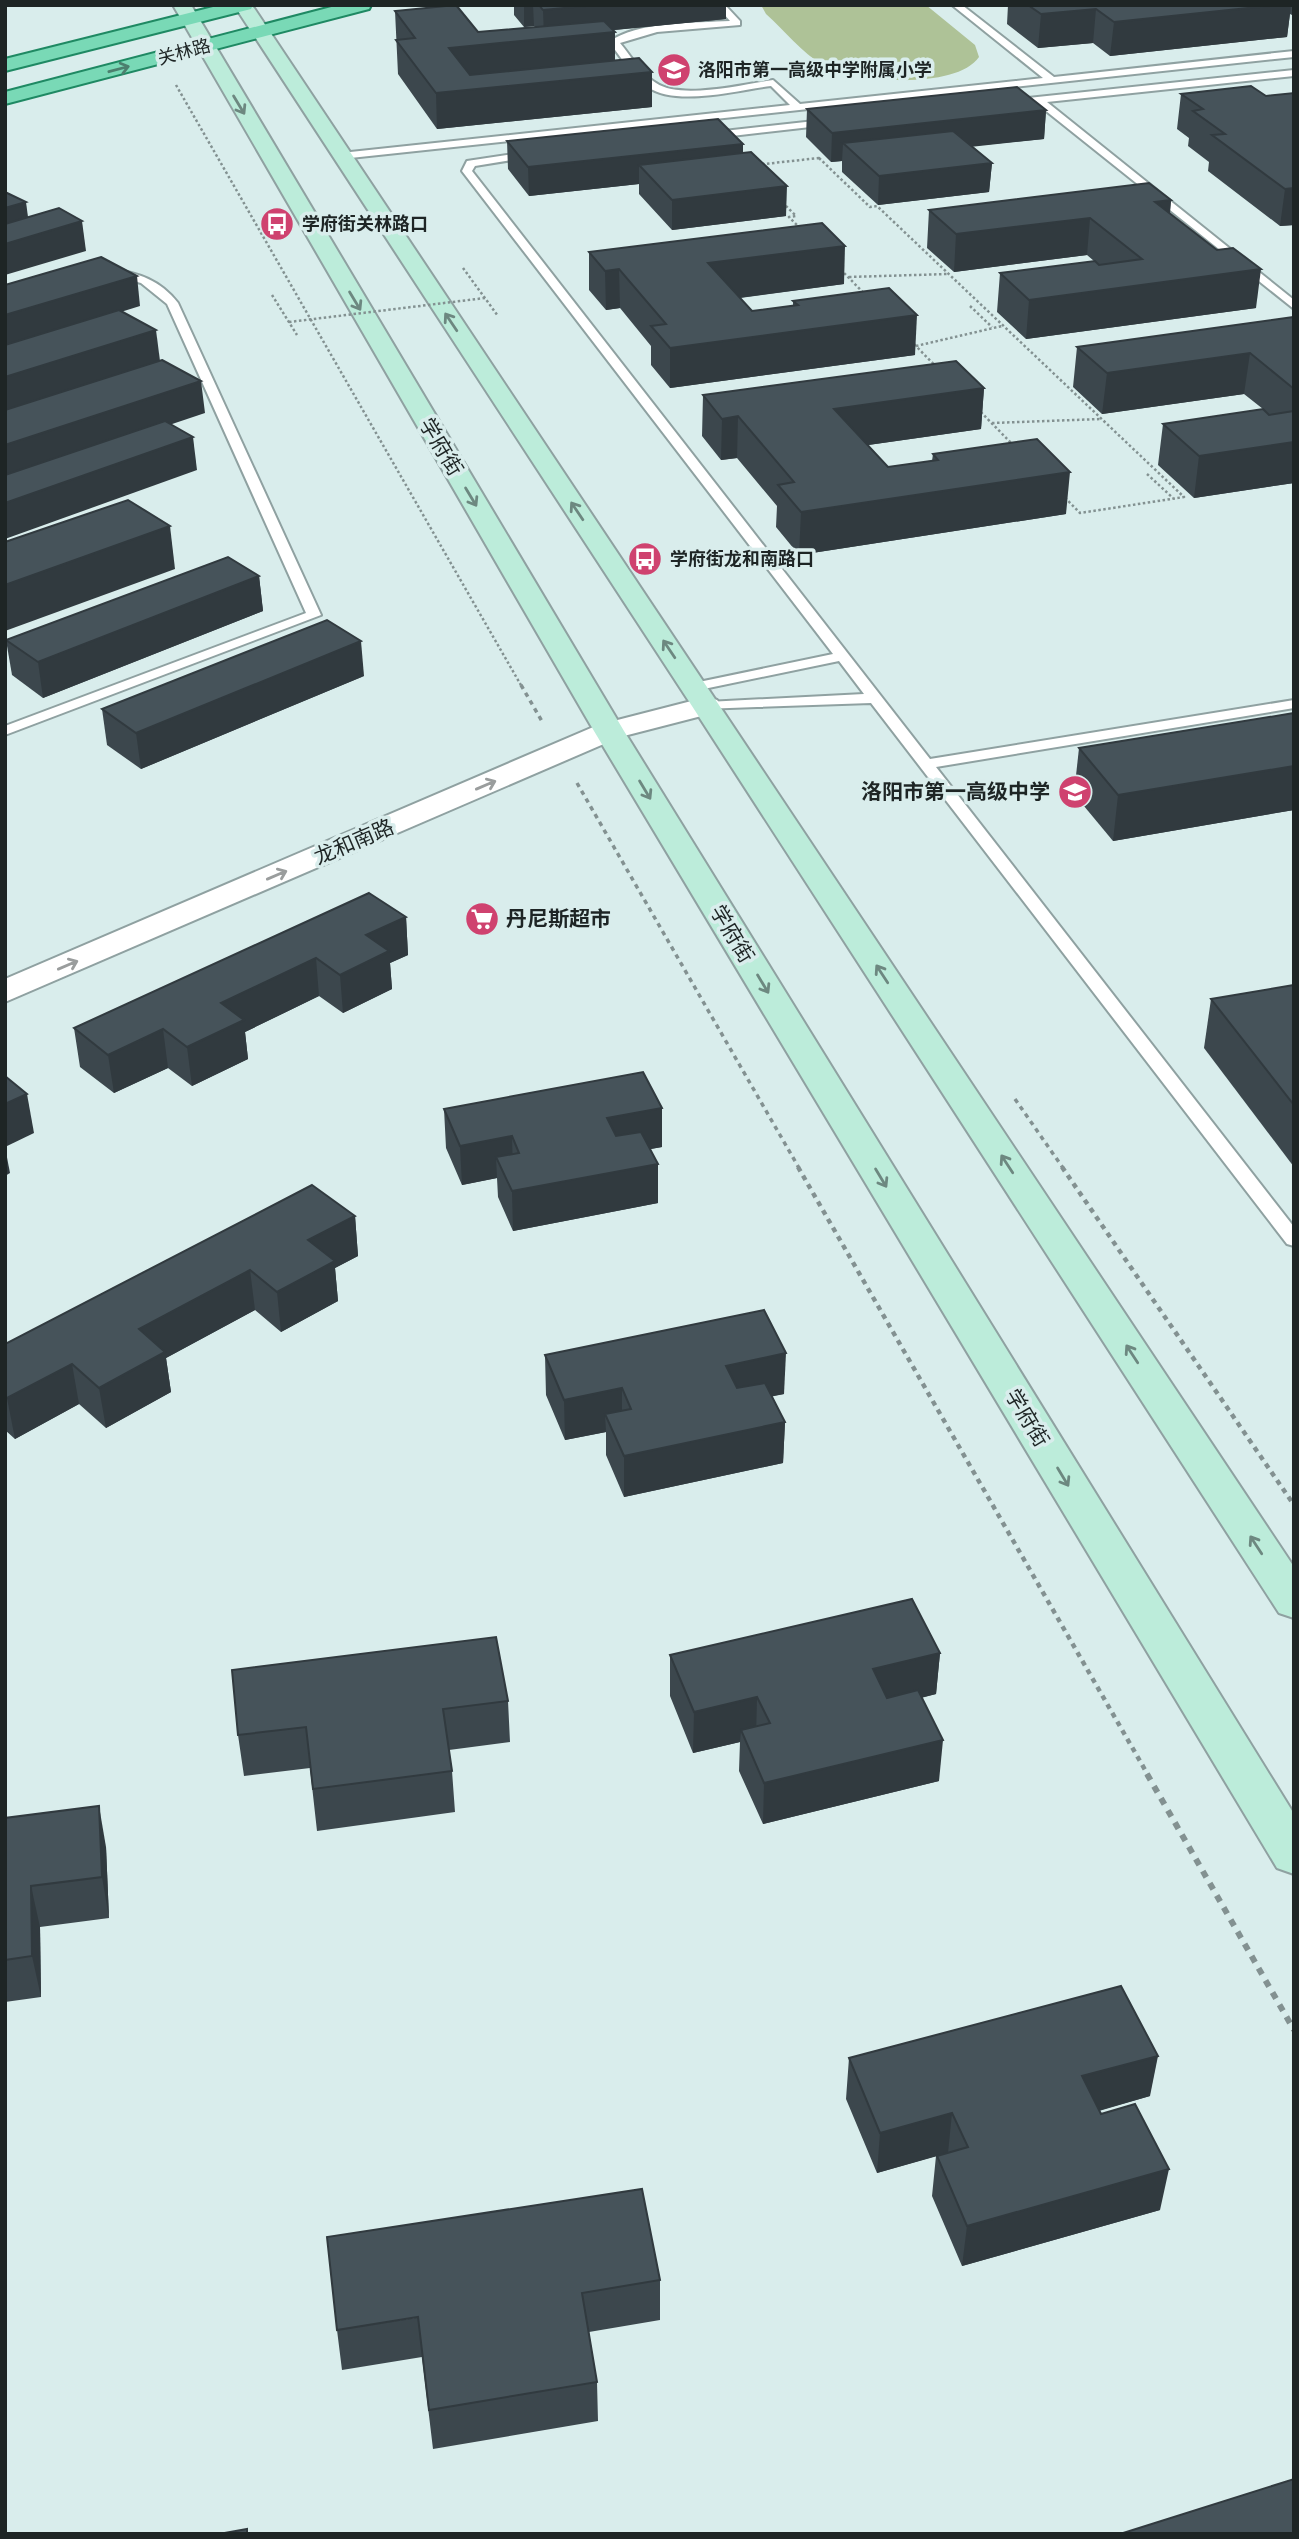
<svg xmlns="http://www.w3.org/2000/svg" width="1299" height="2539" viewBox="0 0 1299 2539" font-family="'Work Sans','Noto Sans SC',sans-serif">
  <rect width="100%" height="100%" fill="#d9edec"/>
  <path fill="#aec297" d="M761,5H926L975,45L979,57C956,90 855,83 823,65C802,53 784,30 766,14Z"/>
  <g fill="none" stroke-linecap="round" stroke-linejoin="round">
    <g stroke="#8fa1a1" stroke-width="4">
      <g id="lane">
        <path d="M716,5H725L740,21V25L657,32L620,43C631,56 641,74 656,83C681,100 744,84 773,80L800,104L1043,78L952,5H962L1054,77L1294,51V57L341,159L336,156L341,153L790,105L771,86C739,90 676,107 648,87C632,76 621,57 609,42C637,21 695,23 730,21Z"/>
        <path d="M1294,70V76L1047,102L1294,300V309L1036,103L1009,106L1004,103L1009,100Z"/>
        <path d="M833,119L838,122L837,124L706,139L701,136L706,133Z"/>
        <path d="M533,151L538,154L537,156L475,166L472,171L930,759L1294,700V708L936,767L1294,1227V1246L1287,1244L871,703L702,709L700,706L707,702L864,694L839,661L694,691L687,687L694,683L833,654L462,171L467,161Z"/>
        <path d="M111,269C139,273 160,280 178,303L321,615L5,735V726L306,613L167,304L141,283L107,274V270Z"/>
      </g>
    </g>
    <g stroke="#8fa1a1" stroke-width="4">
      <path id="street" d="M707,697L717,700L722,706L717,712L620,737L5,1002V979L598,725Z"/>
    </g>
    <g stroke="#8fa1a1" stroke-width="4">
      <g id="secondary">
        <path d="M173,5H191L624,731L1294,1814V1874L1277,1868L594,731Z"/>
        <path d="M234,5H252L1294,1567V1618L1279,1613L692,706Z"/>
      </g>
    </g>
    <g stroke="#1f8963" stroke-width="4">
      <g id="primary">
        <path d="M221,5H253L251,9L5,71V59Z"/>
        <path d="M339,5H371L369,9L5,104V92Z"/>
      </g>
    </g>
    <g stroke="#839191" stroke-width="2.5" stroke-dasharray="2.5 2.5" stroke-linecap="butt">
      <path d="M176,85L522,687"/>
      <path d="M819,158L870,207L877,206L1184,497L1080,513L789,217L796,216L746,166Z"/>
      <path d="M463,268L498,316"/>
      <path d="M849,277L948,274"/>
      <path d="M272,295L297,335"/>
      <path d="M970,306L992,327"/>
      <path d="M916,346L1002,326"/>
      <path d="M992,423L1101,419"/>
      <path d="M1147,474L1173,498"/>
    </g>
    <g stroke="#839191" stroke-width="3.5" stroke-dasharray="4.5 4.5" stroke-linecap="butt">
      <path d="M521,685L543,723"/>
      <path d="M577,783L799,1168"/>
      <path d="M1015,1099L1063,1168"/>
    </g>
    <g stroke="#839191" stroke-width="4.5" stroke-dasharray="5 5" stroke-linecap="butt">
      <path d="M798,1167L1148,1775"/>
      <path d="M1062,1167L1294,1505"/>
    </g>
    <path stroke="#839191" stroke-width="6" stroke-dasharray="7 7" stroke-linecap="butt" d="M1147,1774L1294,2030"/>
    <use href="#lane" fill="#fff" fill-rule="evenodd"/>
    <use href="#street" fill="#fff" fill-rule="evenodd"/>
    <use href="#secondary" fill="#bcecda" fill-rule="evenodd"/>
    <use href="#primary" fill="#79d9b6" fill-rule="evenodd"/>
    <path stroke="#839191" stroke-width="2.5" stroke-dasharray="2.5 2.5" stroke-linecap="butt" d="M289,322L485,298"/>
  </g>
  <g fill="#3c474d">
    <path d="M514,5H726V19L613,30L615,32V61L652,72V107L437,129L398,74L395,11L478,32L535,27L534,26L524,27L514,15Z"/>
    <path d="M1008,5H1294V16L1290,14L1287,37L1110,56L1093,43L1038,48L1007,24Z"/>
    <path d="M1181,94L1266,96L1294,225L1280,226L1208,171L1209,162L1188,146L1189,138L1177,129Z"/>
    <path d="M807,109L1046,110L1044,139L972,146L992,163L989,192L878,205L842,172V161L831,162L806,137Z"/>
    <path d="M507,141L743,153L786,216L672,230L639,194V184L529,196L508,169Z"/>
    <path d="M1171,200L1170,214L1256,308L1026,339L997,312L1000,273L1094,261L1087,255L954,272L927,248L929,210Z"/>
    <path d="M589,252L844,284L740,298L752,311L793,306V301L915,355L670,388L651,365V346L620,308L606,310L589,290Z"/>
    <path d="M1294,317V483L1194,498L1158,465L1163,424L1263,409L1244,394L1102,414L1073,387L1077,347Z"/>
    <path d="M984,388L981,429L868,445L888,467L932,461L933,454L1066,514L799,555L776,527L777,506L737,458L721,460L702,436L703,395Z"/>
    <path d="M259,576L263,611L43,698L12,675L6,640Z"/>
    <path d="M364,676L141,769L107,745L102,709Z"/>
    <path d="M1294,713V810L1113,841L1074,794L1079,748Z"/>
    <path d="M406,917L408,955L390,963L392,989L343,1013L319,996L245,1032L248,1059L192,1086L168,1068L114,1093L80,1067L74,1028Z"/>
    <path d="M1294,985V1167L1204,1048L1211,999Z"/>
    <path d="M662,1108V1147L650,1149L658,1203L513,1231L498,1197L497,1178L462,1185L446,1148L444,1109Z"/>
    <path d="M355,1216L358,1256L335,1268L338,1301L281,1332L255,1310L166,1358L171,1392L106,1428L79,1404L15,1439L5,1430V1344Z"/>
    <path d="M545,1355L784,1394L772,1396L785,1422L783,1463L624,1497L606,1455V1432L565,1440L546,1395Z"/>
    <path d="M940,1653L936,1694L921,1698L939,1781L763,1824L739,1771L740,1742L693,1753L670,1696V1655Z"/>
    <path d="M508,1701L510,1742L449,1750L452,1771L455,1812L317,1831L310,1768L244,1776L238,1735Z"/>
    <path d="M5,1818L106,1847L109,1918L40,1927L41,1997L5,2002Z"/>
    <path d="M849,2058L1150,2096L1099,2111L1160,2210L962,2266L932,2196L936,2156L877,2173L846,2099Z"/>
    <path d="M660,2280V2320L589,2332L597,2382L598,2421L433,2449L422,2357L342,2370L337,2330Z"/>
  </g>
  <g fill="#313a3f">
    <path d="M524,5H533L534,26L524,27Z"/>
    <path d="M596,5H726V19L544,37L543,10Z"/>
    <path d="M1087,5H1291L1287,37L1110,56L1114,22L1096,9L1093,43L1038,48L1041,14Z"/>
    <path d="M615,32V66L450,82L449,48Z"/>
    <path d="M652,72V107L437,129L436,93Z"/>
    <path d="M1046,110L1044,139L860,159L843,143L842,161L831,162L832,133Z"/>
    <path d="M743,144V173L639,165V184L529,196L528,167Z"/>
    <path d="M992,163L989,192L878,205L879,176Z"/>
    <path d="M787,186L786,216L672,230V200Z"/>
    <path d="M1294,188V225L1280,226L1285,189Z"/>
    <path d="M1171,200L1167,238L1155,202Z"/>
    <path d="M26,202L30,232L5,239V208Z"/>
    <path d="M1090,218L1087,255L954,272L956,234Z"/>
    <path d="M82,221L86,251L5,275V244Z"/>
    <path d="M845,246L844,284L708,302V263Z"/>
    <path d="M619,269L620,308L606,310L605,271Z"/>
    <path d="M1261,269L1256,308L1026,339L1029,300Z"/>
    <path d="M137,276L140,306L5,348V315Z"/>
    <path d="M917,315L915,355L670,388V348Z"/>
    <path d="M156,330L160,361L5,411V377Z"/>
    <path d="M1250,353L1244,394L1102,414L1107,373Z"/>
    <path d="M201,381L205,413L5,480V445Z"/>
    <path d="M984,388L981,429L833,450L834,409Z"/>
    <path d="M738,416L737,458L721,460L722,419Z"/>
    <path d="M193,437L197,470L5,539V503Z"/>
    <path d="M1294,442V483L1194,498L1199,456Z"/>
    <path d="M1070,472L1066,514L799,555L801,512Z"/>
    <path d="M170,526L175,569L5,631V585Z"/>
    <path d="M259,576L263,611L43,698L38,662Z"/>
    <path d="M361,641L364,676L141,769L136,733Z"/>
    <path d="M1294,766V810L1113,841L1118,795Z"/>
    <path d="M406,917L408,955L390,963L392,989L343,1013L340,975L366,935Z"/>
    <path d="M316,958L319,996L245,1032L248,1059L192,1086L187,1047L221,1003Z"/>
    <path d="M163,1029L168,1068L114,1093L108,1055Z"/>
    <path d="M27,1094L34,1133L5,1147V1104Z"/>
    <path d="M662,1108V1147L607,1157V1118Z"/>
    <path d="M512,1136L513,1175L496,1157L497,1178L462,1185L460,1146Z"/>
    <path d="M5,1147L10,1173L5,1176Z"/>
    <path d="M658,1164V1203L513,1231L512,1191Z"/>
    <path d="M355,1216L358,1256L335,1268L338,1301L281,1332L277,1292L308,1240Z"/>
    <path d="M250,1270L255,1310L166,1358L171,1392L106,1428L99,1388L139,1329Z"/>
    <path d="M786,1353L784,1394L725,1406L726,1366Z"/>
    <path d="M72,1364L79,1404L15,1439L7,1398Z"/>
    <path d="M622,1388V1428L605,1414L606,1432L565,1440L564,1400Z"/>
    <path d="M785,1422L783,1463L624,1497V1456Z"/>
    <path d="M940,1653L936,1694L870,1710L873,1669Z"/>
    <path d="M757,1697L756,1738L741,1730L740,1742L693,1753L694,1712Z"/>
    <path d="M943,1740L939,1781L763,1824L764,1783Z"/>
    <path d="M99,1806L106,1847L109,1918L102,1877Z"/>
    <path d="M31,1886L40,1927L41,1997L32,1956Z"/>
    <path d="M1158,2056L1150,2096L1076,2117L1082,2076Z"/>
    <path d="M952,2113L948,2153L877,2173L880,2133Z"/>
    <path d="M1169,2169L1160,2210L962,2266L967,2226Z"/>
  </g>
  <g fill="#46535a" stroke="#313a3f" stroke-width="2">
    <path d="M456,5L478,32L604,21L615,32L449,48L470,75L639,58L652,72L436,93L396,40L415,38L395,11Z"/>
    <path d="M539,5H596L543,10Z"/>
    <path d="M1028,5H1125L1127,6L1137,5H1278L1114,22L1096,9L1041,14Z"/>
    <path d="M1251,86L1266,96L1294,93V188L1285,189L1212,135L1225,134L1193,111L1203,109L1181,94Z"/>
    <path d="M1017,87L1046,110L832,133L807,109Z"/>
    <path d="M718,119L743,144L528,167L507,141Z"/>
    <path d="M953,131L992,163L879,176L843,143Z"/>
    <path d="M751,152L787,186L672,200L639,165Z"/>
    <path d="M1149,183L1171,200L1155,202L1217,250L1233,248L1261,269L1029,300L1000,273L1095,261L1099,265L1142,259L1090,218L956,234L929,210Z"/>
    <path d="M5,192L26,202L5,208Z"/>
    <path d="M59,208L82,221L5,244V224Z"/>
    <path d="M822,223L845,246L708,263L752,311L798,305L793,301L889,288L917,315L670,348L651,326L666,324L619,269L605,271L589,252Z"/>
    <path d="M101,257L137,276L5,315V285Z"/>
    <path d="M119,310L156,330L5,377V345Z"/>
    <path d="M1294,317V389L1250,353L1107,373L1077,347Z"/>
    <path d="M162,360L201,381L5,445V410Z"/>
    <path d="M956,361L984,388L834,409L888,467L938,460L933,454L1037,439L1070,472L801,512L778,485L794,482L738,416L722,419L703,395Z"/>
    <path d="M1263,409L1269,415L1294,411V442L1199,456L1163,424Z"/>
    <path d="M165,421L193,437L5,503V475Z"/>
    <path d="M128,500L170,526L5,585V542Z"/>
    <path d="M228,557L259,576L38,662L6,640Z"/>
    <path d="M327,620L361,641L136,733L102,709Z"/>
    <path d="M1294,713V766L1118,795L1079,748Z"/>
    <path d="M369,893L406,917L366,935L389,951L340,975L316,958L221,1003L244,1020L187,1047L163,1029L108,1055L74,1028Z"/>
    <path d="M1294,985V1105L1211,999Z"/>
    <path d="M643,1072L662,1108L607,1118L616,1136L641,1132L658,1164L512,1191L496,1157L519,1153L512,1136L460,1146L444,1109Z"/>
    <path d="M5,1076L27,1094L5,1104Z"/>
    <path d="M312,1185L355,1216L308,1240L335,1261L277,1292L250,1270L139,1329L165,1352L99,1388L72,1364L7,1398L5,1396V1344Z"/>
    <path d="M764,1310L786,1353L726,1366L737,1388L765,1383L785,1422L624,1456L605,1414L631,1409L622,1388L564,1400L545,1355Z"/>
    <path d="M912,1599L940,1653L873,1669L887,1698L918,1690L943,1740L764,1783L741,1730L770,1723L757,1697L694,1712L670,1655Z"/>
    <path d="M496,1637L508,1701L443,1709L452,1771L313,1789L306,1727L238,1735L232,1670Z"/>
    <path d="M99,1806L102,1877L31,1886L32,1956L5,1960V1818Z"/>
    <path d="M1121,1986L1158,2056L1082,2076L1101,2114L1135,2104L1169,2169L967,2226L937,2156L968,2147L952,2113L880,2133L849,2058Z"/>
    <path d="M642,2189L660,2280L582,2293L597,2382L429,2410L418,2317L337,2330L327,2237Z"/>
    <path d="M1294,2479V2534H1120Z"/>
    <path d="M247,2529V2534H219Z"/>
  </g>
  <defs><path id="oneway-shaft" d="M-6 0H5M1.5-3L5.5 0L1.5 3" fill="none" stroke-width="1.6" stroke-linecap="round" stroke-linejoin="round" transform="scale(1.75)"/></defs>
  <use stroke="#4c7f6e" href="#oneway-shaft" transform="translate(119 69) rotate(-15)"/>
  <g stroke="#6d8880">
    <use href="#oneway-shaft" transform="translate(239 105) rotate(59)"/>
    <use href="#oneway-shaft" transform="translate(355 301) rotate(59)"/>
    <use href="#oneway-shaft" transform="translate(451 322) rotate(-124)"/>
    <use href="#oneway-shaft" transform="translate(471 497) rotate(59)"/>
    <use href="#oneway-shaft" transform="translate(577 511) rotate(-124)"/>
    <use href="#oneway-shaft" transform="translate(669 649) rotate(-124)"/>
    <use href="#oneway-shaft" transform="translate(645 790) rotate(59)"/>
    <use href="#oneway-shaft" transform="translate(882 974) rotate(-123)"/>
    <use href="#oneway-shaft" transform="translate(763 984) rotate(59)"/>
    <use href="#oneway-shaft" transform="translate(1007 1164) rotate(-123)"/>
    <use href="#oneway-shaft" transform="translate(881 1178) rotate(59)"/>
    <use href="#oneway-shaft" transform="translate(1132 1354) rotate(-123)"/>
    <use href="#oneway-shaft" transform="translate(1063 1477) rotate(59)"/>
    <use href="#oneway-shaft" transform="translate(1256 1545) rotate(-123)"/>
  </g>
  <g stroke="#9a9d9d">
    <use href="#oneway-shaft" transform="translate(486 785) rotate(-23)"/>
    <use href="#oneway-shaft" transform="translate(277 875) rotate(-23)"/>
    <use href="#oneway-shaft" transform="translate(68 965) rotate(-23)"/>
  </g>
  <defs>
    <g id="school-disc" transform="scale(1.75)"><circle r="9.5" fill="#cf426f" stroke="#d9edec"/><path d="M0-5L7-2L0 1L-7-2ZM-4 1L0 2.5L4 1V4Q0 6-4 4Z" fill="#fff"/></g>
    <g id="bus-disc" transform="scale(1.75)"><circle r="9.5" fill="#cf426f" stroke="#d9edec"/><path d="M-5-6H5V4H4V6H2V4H-2V6H-4V4H-5ZM-3.5-4V0h7V-4ZM-3.5 1.2v1.5H-2V1.2ZM2 1.2v1.5H3.5V1.2Z" fill="#fff"/></g>
    <g id="supermarket-disc" transform="scale(1.75)"><circle r="9.5" fill="#cf426f" stroke="#d9edec"/><path d="M-6-5.5h2.5l.6 2H6L4.5 2H-2.5L-4.4-4H-6ZM-1.5 3.2a1.3 1.3 0 1 0 .1 0ZM3 3.2a1.3 1.3 0 1 0 .1 0Z" fill="#fff"/></g>
  </defs>
  <g fill-rule="evenodd">
    <use href="#school-disc" x="674" y="70"/>
    <use href="#bus-disc" x="277" y="224"/>
    <use href="#bus-disc" x="645" y="559"/>
    <use href="#school-disc" x="1075" y="792"/>
    <use href="#supermarket-disc" x="482" y="919"/>
  </g>
  <g text-anchor="middle" stroke-width="7" stroke-linejoin="round" paint-order="stroke">
    <g font-size="18" fill="#1e2525" stroke="#d9edec">
      <text transform="translate(184 52) rotate(-15)" y="6">关林路</text>
    </g>
    <g font-size="18" font-weight="bold" fill="#1e2525" stroke="#d9edec" text-anchor="start">
      <text x="698" y="76">洛阳市第一高级中学附属小学</text>
      <text x="302" y="230">学府街关林路口</text>
      <text x="670" y="565">学府街龙和南路口</text>
    </g>
    <g font-size="21" fill="#1e2525" stroke="#d9edec">
      <text transform="translate(441 447) rotate(59)" y="7">学府街</text>
      <text transform="translate(354 842) rotate(-23)" y="7">龙和南路</text>
      <text transform="translate(732 934) rotate(59)" y="7">学府街</text>
      <text transform="translate(1027 1418) rotate(59)" y="7">学府街</text>
    </g>
    <g font-size="21" font-weight="bold" fill="#1e2525" stroke="#d9edec" text-anchor="end">
      <text x="1050" y="799">洛阳市第一高级中学</text>
      <text x="506" y="926" text-anchor="start">丹尼斯超市</text>
    </g>
  </g>
  <rect width="1299" height="2539" fill="none" stroke="#1e2525" stroke-width="14"/>
</svg>
